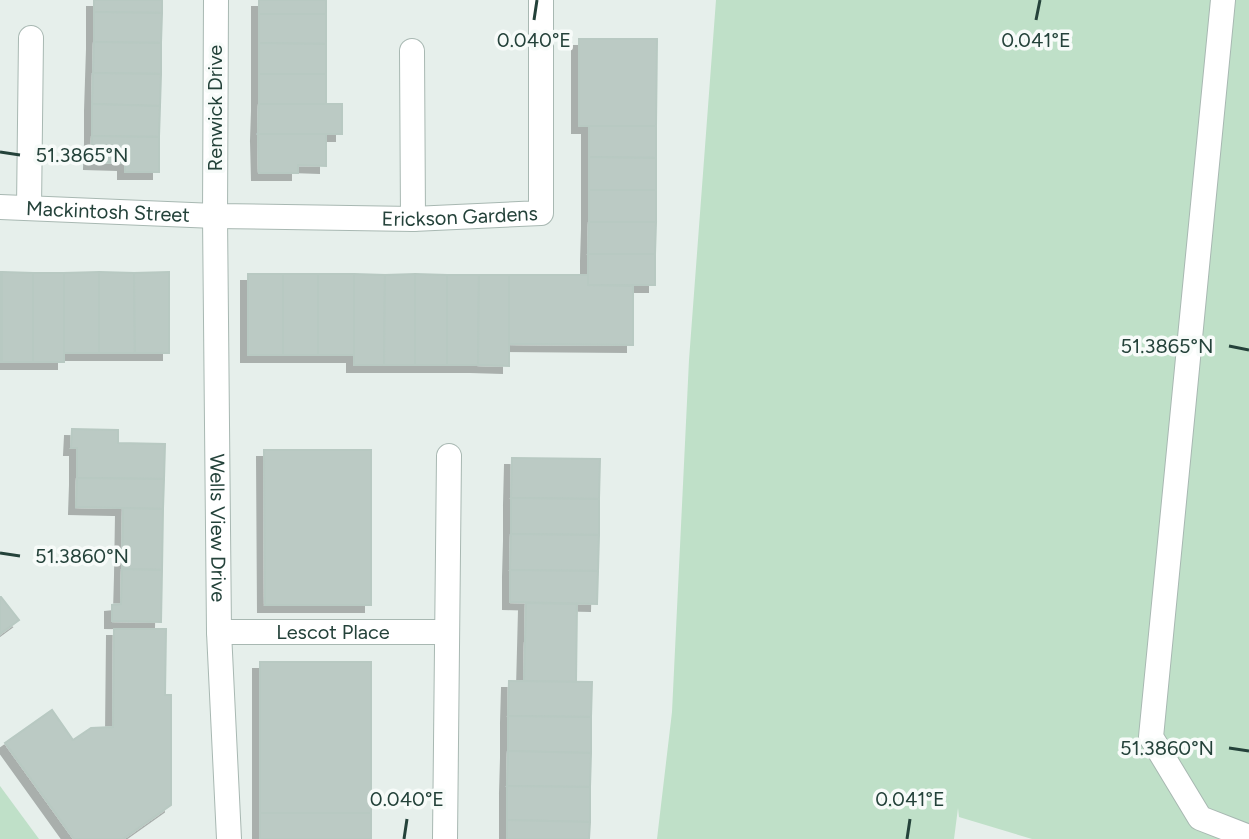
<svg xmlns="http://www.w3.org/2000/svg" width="1249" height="839" viewBox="0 0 1249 839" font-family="Figtree,sans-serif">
  <defs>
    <filter id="shadow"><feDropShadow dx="-7" dy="7" stdDeviation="0" flood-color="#0004"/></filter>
  </defs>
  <rect width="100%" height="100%" fill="#e6efeb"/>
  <g fill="#bfe0c8">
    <path d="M716,0H1249V839H1032L959,817L958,808L954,839H657L672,712L689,360Z"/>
    <path d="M0,786L39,839H0Z"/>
  </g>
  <g fill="#bbcac4" stroke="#b8c9c2" stroke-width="2" filter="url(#shadow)">
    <path d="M94,0H162V13L94,12Z"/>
    <rect x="259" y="0" width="67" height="14"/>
    <path d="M94,12L162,13L161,43L94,42Z"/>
    <path d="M259,14H326V44L259,43Z"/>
    <path d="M579,39H657L656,126H579Z"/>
    <path d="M94,42L161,43V74L93,73Z"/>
    <path d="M259,43L326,44V74H259Z"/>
    <path d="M93,73L161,74L160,106L92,104Z"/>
    <rect x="259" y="74" width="67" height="30"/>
    <path d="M92,104L160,106L159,137L92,136Z"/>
    <path d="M259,104H342V134H258Z"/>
    <path d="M589,126H656V158L589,157Z"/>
    <path d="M258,134H326V166L298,165V173H259Z"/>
    <path d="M92,136L159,137V172H125V163L91,162Z"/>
    <path d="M589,157L656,158V190H589Z"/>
    <rect x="589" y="190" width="67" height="32"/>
    <path d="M589,222H656L655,254H588Z"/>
    <rect x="588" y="254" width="67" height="31"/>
    <rect x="0" y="272" width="2" height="90"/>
    <path d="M2,272L33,273V362H2Z"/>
    <path d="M99,272V353H64V273Z"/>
    <path d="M99,272L134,273L135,353H99Z"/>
    <path d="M169,272V353H135L134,273Z"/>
    <rect x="33" y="273" width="31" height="89"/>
    <rect x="248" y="274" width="35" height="81"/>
    <rect x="283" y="274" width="35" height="81"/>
    <rect x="318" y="274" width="36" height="81"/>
    <path d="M354,274L385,275L384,365H354Z"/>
    <path d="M415,274L447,275V365H415Z"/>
    <path d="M415,274V365H384L385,275Z"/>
    <path d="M447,275H479L478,365H447Z"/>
    <path d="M479,275H509V366L478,365Z"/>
    <path d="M509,275H588V285L633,286V345L509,344Z"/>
    <path d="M72,429L118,430V443L165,444L164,479L77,478V448H71Z"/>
    <path d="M264,450H371V605H265Z"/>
    <path d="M512,458L600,459L599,499L511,498Z"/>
    <path d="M77,478L164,479L163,509L76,507Z"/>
    <path d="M511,498L599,499V535L511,534Z"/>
    <path d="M123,508L163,509L162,570L122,569Z"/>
    <path d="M511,534L599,535L598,571L510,570Z"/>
    <path d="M122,569L162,570L161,622L112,621V605L121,604Z"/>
    <path d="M510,570L598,571L597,604L510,602Z"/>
    <path d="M0,597H1L19,620L0,634Z"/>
    <path d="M526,603L577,604L576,682L524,681Z"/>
    <path d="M114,629H166L165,695H171V805L123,839H74L5,743L52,710L73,740L91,728L113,727Z"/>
    <rect x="260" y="662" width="111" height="151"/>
    <path d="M509,681L592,682L591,717L508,716Z"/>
    <path d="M508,716L591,717V753L508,751Z"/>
    <path d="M508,751L591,753L590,787L507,786Z"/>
    <path d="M507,786L590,787V822L507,820Z"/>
    <rect x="260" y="813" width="111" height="26"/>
    <path d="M507,820L590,822L589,839H507Z"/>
  </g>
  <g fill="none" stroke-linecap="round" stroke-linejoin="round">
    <g stroke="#a8b8b2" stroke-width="26">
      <g id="lane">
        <path d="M1223,0L1151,737L1200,818L1249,837"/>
        <path d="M412,51L413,219"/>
        <path d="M29,208L31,38"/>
      </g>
    </g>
    <g stroke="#a8b8b2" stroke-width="26">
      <g id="street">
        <path id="s1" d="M216,0L215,216L219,632L229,839"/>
        <path id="s2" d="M0,207L215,216L413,219L541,213V0"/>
        <path id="s3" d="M219,632H447"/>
        <path d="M445,839L449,456"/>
      </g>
    </g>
    <use href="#lane" stroke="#fff" stroke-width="24"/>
    <use href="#street" stroke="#fff" stroke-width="24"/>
  </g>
  <path fill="none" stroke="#24423a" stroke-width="3" d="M534,20L537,0M1036,20L1040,0M0,152L20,155M1229,346L1249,350M0,553L20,556M1229,748L1249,751M404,839L407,819M907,839L910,819"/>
  <g text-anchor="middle" stroke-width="7" stroke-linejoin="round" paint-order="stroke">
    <g font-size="20" fill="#24423a" stroke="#f7fbf9">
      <text transform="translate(215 108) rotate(-90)" y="7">Renwick Drive</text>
      <text dy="7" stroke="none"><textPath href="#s2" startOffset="108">Mackintosh Street</textPath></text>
      <text dy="7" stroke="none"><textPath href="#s2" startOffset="460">Erickson Gardens</textPath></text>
      <text dy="7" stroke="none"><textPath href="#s1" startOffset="528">Wells View Drive</textPath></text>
      <text dy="7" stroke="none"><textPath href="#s3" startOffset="114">Lescot Place</textPath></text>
    </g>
  </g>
  <g font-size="20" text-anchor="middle" fill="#24423a" stroke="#f7fbf9" stroke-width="7" stroke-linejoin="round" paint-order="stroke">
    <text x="534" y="47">0.040°E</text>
    <text x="1036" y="47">0.041°E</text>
    <text x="82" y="162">51.3865°N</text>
    <text x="1167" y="353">51.3865°N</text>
    <text x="82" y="563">51.3860°N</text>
    <text x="1167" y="755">51.3860°N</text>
    <text x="407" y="806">0.040°E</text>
    <text x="910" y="806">0.041°E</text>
  </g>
</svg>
